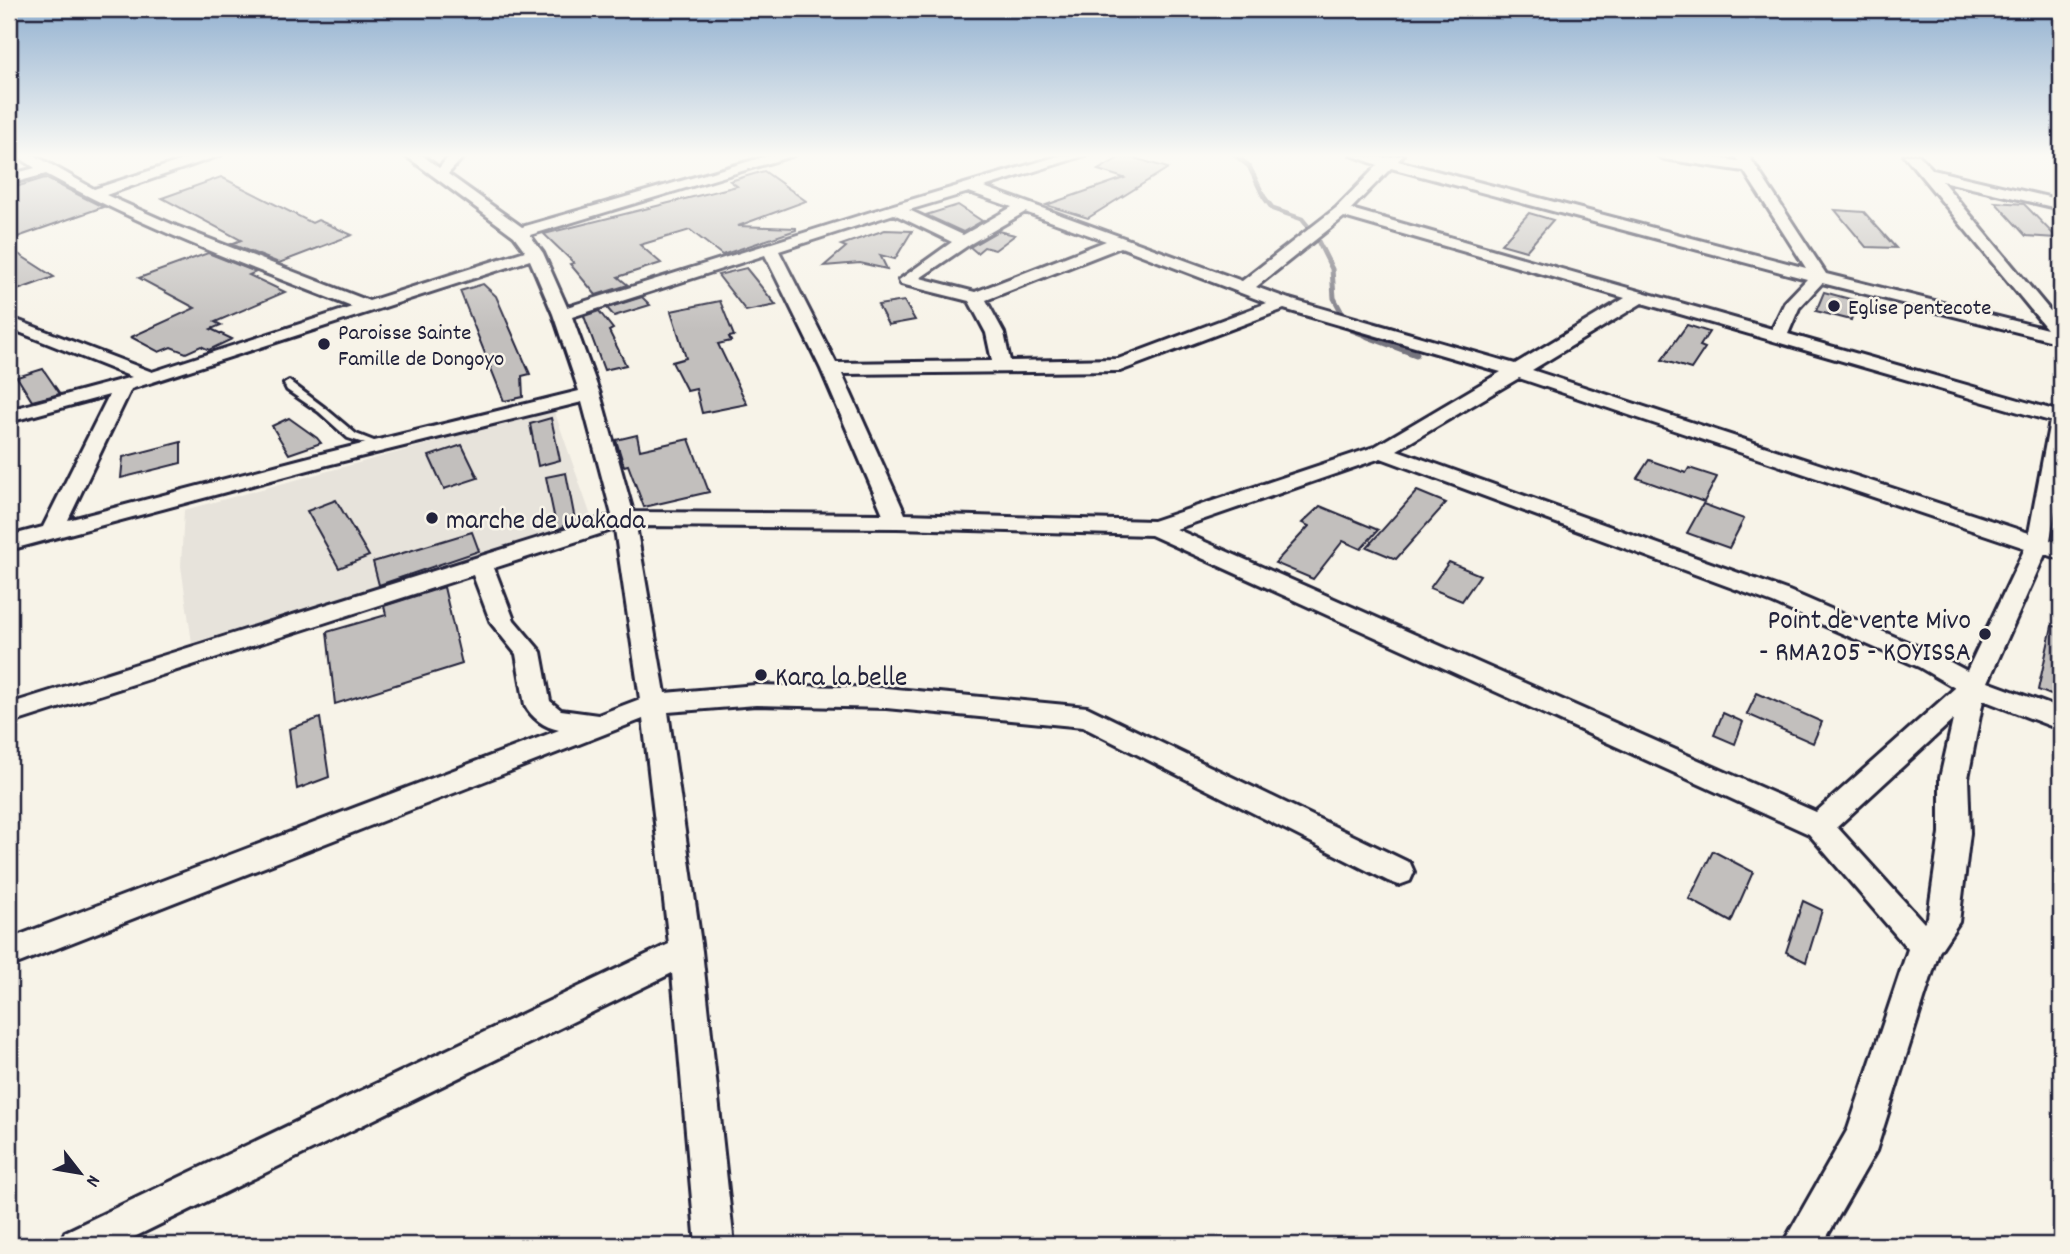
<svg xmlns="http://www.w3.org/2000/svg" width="2070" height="1254" viewBox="0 0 2070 1254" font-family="Dekko,sans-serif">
  <rect width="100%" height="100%" fill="#f7f3e8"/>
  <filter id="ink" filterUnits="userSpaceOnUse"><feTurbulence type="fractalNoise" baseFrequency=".0143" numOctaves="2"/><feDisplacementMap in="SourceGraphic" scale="14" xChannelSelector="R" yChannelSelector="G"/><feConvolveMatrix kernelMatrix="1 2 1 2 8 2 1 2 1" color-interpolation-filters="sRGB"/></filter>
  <g filter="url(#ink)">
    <path fill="#e7e3db" d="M554,410L593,522L192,643L181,566L184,510Z"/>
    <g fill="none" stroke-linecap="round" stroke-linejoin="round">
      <path stroke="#76747f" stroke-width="5" d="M1235,155L1249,166L1264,197L1273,209L1302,219L1315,235L1332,269L1334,298L1351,330L1372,338"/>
      <path stroke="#76747f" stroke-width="7" d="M1368,336L1416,354"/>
    </g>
    <g fill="#c2bfbd" stroke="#22223b" stroke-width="2">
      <path d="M1124,155L1168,168L1088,218L1046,205L1124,178L1098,170Z"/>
      <path d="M764,171L806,201L738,226L796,228V230L722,255L690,230L640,245L661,263L618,277L628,285L596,295L570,264L574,263L544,234L737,186L730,181Z"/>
      <path d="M221,177L312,223L318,220L352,235L279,263L231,244L241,240L162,198Z"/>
      <path d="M45,178L103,207L9,240V189Z"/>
      <path d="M1995,202L2024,204L2057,238L2026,236Z"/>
      <path d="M958,205L982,221L963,232L926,215Z"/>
      <path d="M1835,210L1864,212L1896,248L1866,247Z"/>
      <path d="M1529,213L1553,220L1526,251L1501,244Z"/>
      <path d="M885,230L912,231L895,259L880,255L887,269L860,263L824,266L846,247L841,245Z"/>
      <path d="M998,231L1015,235L995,250L984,247L977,253L970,247Z"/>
      <path d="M9,248L54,277L9,293Z"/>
      <path d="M208,253L256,272L249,275L285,292L215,322L221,325L211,329L232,339L209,350L201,346L186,353L171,347L159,352L131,337L195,308L139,278Z"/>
      <path d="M746,268L776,305L746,311L718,275Z"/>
      <path d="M483,284L496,296L530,374L522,376L523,397L504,401L460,291Z"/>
      <path d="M1824,292L1857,301L1851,320L1816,311Z"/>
      <path d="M642,297L650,305L614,316L607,308Z"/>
      <path d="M720,301L734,336L729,337L731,341L718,344L747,404L702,413L696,389L687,391L672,362L686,358L671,311Z"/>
      <path d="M904,301L915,320L888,325L878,305Z"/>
      <path d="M599,311L613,329L609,331L626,365L604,370L584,316Z"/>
      <path d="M1687,325L1709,332L1700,346L1705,348L1691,369L1662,360Z"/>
      <path d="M43,369L60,394L32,401L17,377Z"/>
      <path d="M289,418L317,438L321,443L289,454L272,426Z"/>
      <path d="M551,418L560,460L538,466L530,424Z"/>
      <path d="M637,435L640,450L689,439L709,492L644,507L628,465L624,466L616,440Z"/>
      <path d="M181,442V463L121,478L123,457Z"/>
      <path d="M462,445L478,478L444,489L429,456Z"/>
      <path d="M1649,460L1686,473L1689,468L1717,477L1704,502L1637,478Z"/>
      <path d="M566,473L575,520L557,530L546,477Z"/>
      <path d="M1417,491L1446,503L1396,559L1367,547Z"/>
      <path d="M336,500L369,556L339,568L307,511Z"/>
      <path d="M1703,504L1744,519L1729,548L1687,533Z"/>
      <path d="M1320,506L1378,530L1361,549L1343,541L1313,579L1275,563L1309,526L1302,523Z"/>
      <path d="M472,532L479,551L379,585L373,562Z"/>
      <path d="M1449,562L1480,575L1462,601L1430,588Z"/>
      <path d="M444,587L462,664L335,704L327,632L386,615L384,606Z"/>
      <path d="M2052,626L2061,627V699L2038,690Z"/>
      <path d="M1757,693L1822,722L1813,743L1747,714Z"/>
      <path d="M1723,713L1743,722L1735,744L1714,735Z"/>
      <path d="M320,718L329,777L297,789L289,729Z"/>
      <path d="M1713,851L1753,872L1731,922L1689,899Z"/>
      <path d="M1803,901L1822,910L1806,962L1786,952Z"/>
    </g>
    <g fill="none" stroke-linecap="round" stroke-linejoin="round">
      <g stroke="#22223b" stroke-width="6">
        <path id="lane" d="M289,381L325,408L356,434L384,445L379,448L348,438L319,412L287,390L284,384Z"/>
      </g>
      <g stroke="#22223b" stroke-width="6">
        <path id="street" d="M16,155H34L94,189L198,155H221L106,195L176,226L369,301L525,251L514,236L405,155H422L439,168L450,155H465L448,174L522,227L771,155H795L530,235L543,253L567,307L890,206L1062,155H1086L984,187L1242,281L1336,208L1378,165L1351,155L1385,158L1403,155L1398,161L1806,268L1744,171L1664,159L1657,155H1698L1738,161L1734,155H1748L1826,274L2047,329L1904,155H1919L1933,170L2061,200V209L1942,181L2061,324V343L1822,283L1799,308L1788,334L2061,412V475L2050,540L2061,544V559L2045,554L1988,682L2061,709V730L1983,700L1968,778L1970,833L1959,922L1939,952L1876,1151L1822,1245H1782L1848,1129L1908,949L1809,834L1151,535L897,528L636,526L665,693L756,685L886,688L1087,707L1410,863L1414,872L1410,881L1399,885L1388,881L1083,727L886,708L756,705L668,712L702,951L734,1245H696L672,973L118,1245H59L65,1232L669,944L643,719L9,967V939L559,730C544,727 532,718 525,705L516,654L491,623L473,575L9,724V704L612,515L582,402L327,465L9,550V536L43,527L109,395L9,422V410L132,377L9,328V317L152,372L352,307C248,266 143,228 46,174L9,184V175L35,168ZM1391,168L1807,279L1785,302L1772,329L1351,209ZM969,192L1012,207L963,235L909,210ZM1025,212L1106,241L975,292L920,278L970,244ZM894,214L952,242L899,280L901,284L969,301L986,333L992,361L836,363L779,251ZM1344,217L1625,298L1515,364L1289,299L1256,287ZM1121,247L1267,303L1118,359L1010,361L1004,333L986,300ZM765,255L821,369L883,514L633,512L600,394L572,317ZM530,260L553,314L579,391L313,456L68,520L131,389ZM1642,303L2050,421L2029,533L1532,370ZM1284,309L1501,372L1374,447L1153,521L905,514L842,374L1120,371ZM1519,378L2025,548L1967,671L1937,655L1789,591L1397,450ZM1381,458L1773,603L1919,667L1955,688L1816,812L1176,529ZM615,529L640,699L598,715L561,710L550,701L541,652L514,620L494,568ZM1953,720L1940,778V833L1928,917L1924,923L1837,827Z"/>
      </g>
      <use href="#lane" fill="#f7f3e8" fill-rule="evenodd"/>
      <use href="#street" fill="#f7f3e8" fill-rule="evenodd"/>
    </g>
  </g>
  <linearGradient id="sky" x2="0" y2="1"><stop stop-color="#91b0d0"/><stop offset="0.47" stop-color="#fbfaf5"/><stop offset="1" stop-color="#fbfaf5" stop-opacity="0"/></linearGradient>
  <rect width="2070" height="331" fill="url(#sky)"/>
  <g fill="#22223b" stroke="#f7f3e8" stroke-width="2.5">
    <circle cx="1834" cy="306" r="7"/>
    <circle cx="324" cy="344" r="7"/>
    <circle cx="432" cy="518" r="7"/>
    <circle cx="1985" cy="634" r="7"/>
    <circle cx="761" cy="675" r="7"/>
  </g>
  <g text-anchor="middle" stroke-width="5" stroke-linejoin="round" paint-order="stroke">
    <g font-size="23" fill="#22223b" stroke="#f7f3e8" text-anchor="start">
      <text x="1848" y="314">Eglise pentecote</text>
      <text x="338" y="339">Paroisse Sainte<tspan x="338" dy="26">Famille de Dongoyo</tspan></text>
    </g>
    <g font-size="28" fill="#22223b" stroke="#f7f3e8" text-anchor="start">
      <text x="446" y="528">marche de wakada</text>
      <text x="1971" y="628" text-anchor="end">Point de vente Mivo<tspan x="1971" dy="32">- RMA205 - KOYISSA</tspan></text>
      <text x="775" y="685">Kara la belle</text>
    </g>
  </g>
  <rect width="2070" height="1254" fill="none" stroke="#f7f3e8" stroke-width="35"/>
  <rect x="18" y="18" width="2035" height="1219" fill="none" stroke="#22223b" stroke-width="2.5" filter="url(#ink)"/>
  <g transform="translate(80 1173) rotate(121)" stroke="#f7f3e8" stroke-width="5" paint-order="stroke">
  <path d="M0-5L12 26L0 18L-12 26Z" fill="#22223b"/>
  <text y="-10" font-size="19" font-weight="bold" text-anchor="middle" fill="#22223b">N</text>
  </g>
</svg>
